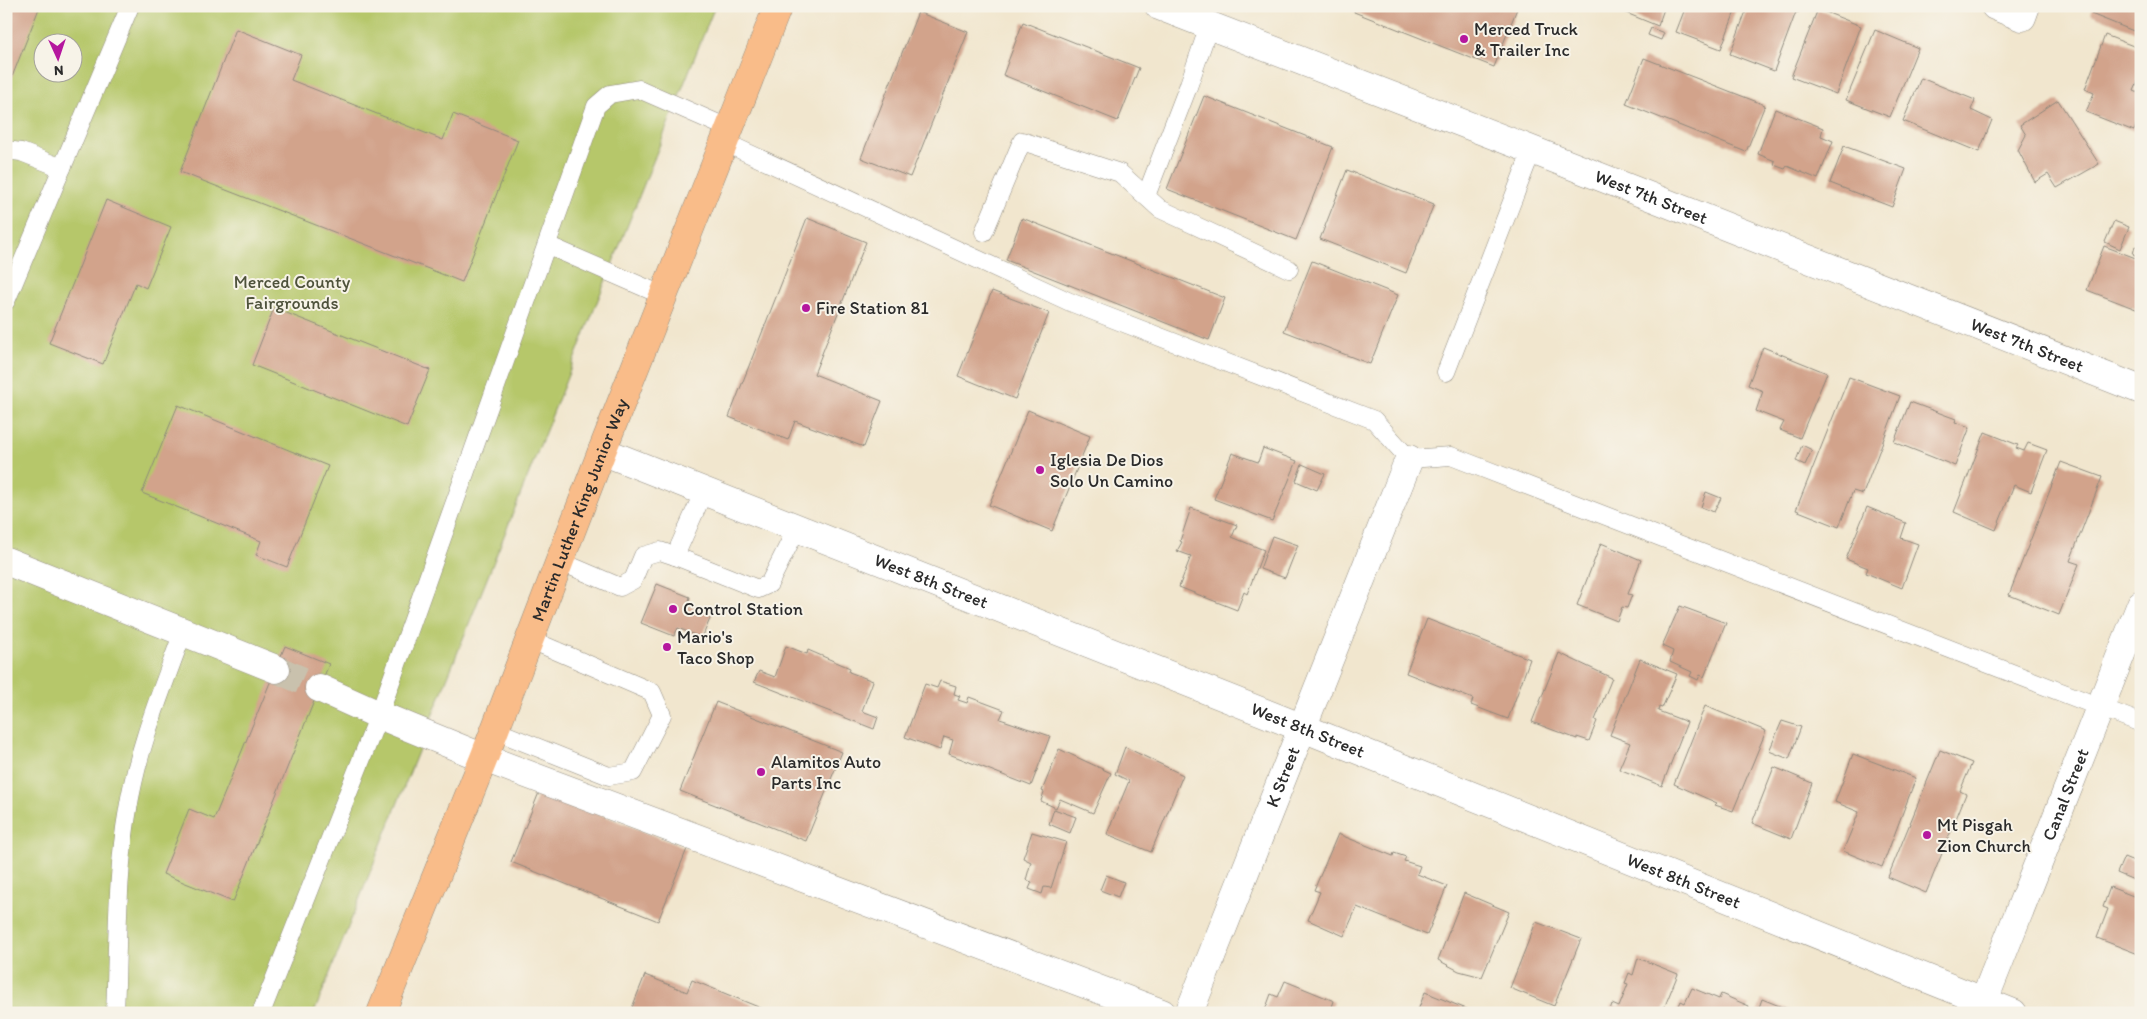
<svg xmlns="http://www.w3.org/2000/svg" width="2147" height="1019" viewBox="0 0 2147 1019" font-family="Itim,sans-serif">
  <rect width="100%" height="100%" fill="#f7f3e8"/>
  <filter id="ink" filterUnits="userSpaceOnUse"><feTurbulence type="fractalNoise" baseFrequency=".02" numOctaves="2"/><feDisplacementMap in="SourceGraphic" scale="10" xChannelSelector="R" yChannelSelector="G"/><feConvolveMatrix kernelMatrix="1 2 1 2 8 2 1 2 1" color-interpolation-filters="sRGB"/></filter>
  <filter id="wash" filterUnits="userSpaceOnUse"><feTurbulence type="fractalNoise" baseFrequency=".0096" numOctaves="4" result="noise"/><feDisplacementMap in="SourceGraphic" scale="20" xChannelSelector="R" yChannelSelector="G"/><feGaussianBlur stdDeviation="1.12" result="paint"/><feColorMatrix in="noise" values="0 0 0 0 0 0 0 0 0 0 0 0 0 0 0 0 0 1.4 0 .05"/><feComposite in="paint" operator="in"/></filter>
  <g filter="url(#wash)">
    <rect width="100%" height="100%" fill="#f1e6ce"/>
    <path fill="#b6c76a" stroke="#70794a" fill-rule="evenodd" d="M6,6H715L314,1013H6ZM42,42H72V72H42Z"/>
    <g id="blocks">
      <g fill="#d2a38b">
        <path d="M6,6H40L10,82L6,81Z"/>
        <path d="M1356,6H1518L1494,67L1354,12Z"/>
        <path d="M1614,6H1665L1658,26L1614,8Z"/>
        <path d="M1686,6H1737L1721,49L1676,32Z"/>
        <path d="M1748,6H1801L1799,12H1796L1774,71L1730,54Z"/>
        <path d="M2094,6H2141V34L2091,14Z"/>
        <path d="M1818,9L1861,26L1836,94L1791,77Z"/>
        <path d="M918,12L968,32L910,177L861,158Z"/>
        <path d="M1023,22L1139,68L1118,121L1003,75Z"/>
        <path d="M1651,28L1664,33L1661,40L1648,35Z"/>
        <path d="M236,29L301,55L291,80L443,140L453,114L518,140L462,282L180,172Z"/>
        <path d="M1875,30L1918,48L1890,117L1846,100Z"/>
        <path d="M2105,35L2141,49V75L2134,91L2141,94V112L2134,131L2086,112L2094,93L2085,89Z"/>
        <path d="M1644,58L1765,105L1746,152L1626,104Z"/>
        <path d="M1921,78L1975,100L1971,110L1992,120L1979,152L1903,121Z"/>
        <path d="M1204,96L1333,147L1296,240L1167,189Z"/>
        <path d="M2058,100L2099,164L2057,188L2048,174L2035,182L2018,150L2026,135L2020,125Z"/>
        <path d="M1775,109L1823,128L1821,136L1833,141L1818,179L1787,166L1785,169L1774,165L1775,161L1758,154Z"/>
        <path d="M1844,146L1906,169L1892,207L1830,183Z"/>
        <path d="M1347,170L1434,204L1406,273L1320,239Z"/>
        <path d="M106,200L171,227L146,288L136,283L103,364L49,343Z"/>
        <path d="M807,218L866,242L814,374L882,401L864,447L795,421L788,440L729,417Z"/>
        <path d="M1022,218L1225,298L1209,340L1006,260Z"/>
        <path d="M2114,221L2129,227L2120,249L2105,242Z"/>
        <path d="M2104,246L2141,260V311L2087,290Z"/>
        <path d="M2135,246L2141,248V258L2133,254Z"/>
        <path d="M1312,261L1398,295L1370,364L1284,331Z"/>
        <path d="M992,291L1049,313L1015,399L958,376Z"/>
        <path d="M274,308L430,370L407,427L252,365Z"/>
        <path d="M1763,347L1827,373L1800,438L1780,430L1784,422L1756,411L1763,391L1748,385Z"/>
        <path d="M1849,377L1900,396L1863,494L1853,491L1839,527L1796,510Z"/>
        <path d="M1910,402L1956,419L1955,422L1970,427L1955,466L1894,442Z"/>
        <path d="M178,405L328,466L287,567L256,555L261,541L142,493Z"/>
        <path d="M1028,410L1090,436L1052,531L989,505Z"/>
        <path d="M1985,432L2018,445L2016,448L2024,451L2028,443L2047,450L2031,492L2014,485L1996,530L1954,512Z"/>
        <path d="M1802,445L1812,450L1805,465L1796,461Z"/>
        <path d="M1263,448L1297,461L1272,521L1214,499L1232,453L1258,462Z"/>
        <path d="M2061,462L2102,477L2070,561L2079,564L2059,615L2009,595Z"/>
        <path d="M1302,464L1325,474L1317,490L1296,481Z"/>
        <path d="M1706,492L1721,498L1714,512L1701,507Z"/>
        <path d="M1867,507L1906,523L1901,538L1918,544L1902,588L1866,573L1868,568L1846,559Z"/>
        <path d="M1191,508L1237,525L1232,537L1264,550L1247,594L1244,592L1237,610L1179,587L1191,556L1177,551L1182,542L1180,541Z"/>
        <path d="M1272,536L1298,545L1285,578L1260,569Z"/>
        <path d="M1601,543L1641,560L1628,594L1632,595L1627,608L1622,607L1617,621L1577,605Z"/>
        <path d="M657,584L690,597L688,605L712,614L702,638L678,628L674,636L641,623Z"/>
        <path d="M1680,606L1726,623L1704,677L1700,675L1698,680L1690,676L1692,672L1670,662L1673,651L1662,646Z"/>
        <path d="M1427,619L1530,659L1508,719L1471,705L1473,699L1406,673Z"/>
        <path d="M285,646L329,664L233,902L163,874L189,809L214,819Z"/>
        <path d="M786,646L807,654L808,650L850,668L849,672L873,681L862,711L878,717L874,729L754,682L759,671L775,677Z"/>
        <path d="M1559,653L1612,678L1595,720L1597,721L1589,741L1577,737V739L1532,722Z"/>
        <path d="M1640,659L1677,674L1662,708L1659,707L1658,711L1687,722L1662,786L1619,769L1630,743L1610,735Z"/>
        <path d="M940,681L956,686L954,694L960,696L958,700L967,703L969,697L1004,710L1000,719L1050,736L1031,786L949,754L953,740L944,737L940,750L905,737L925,684L937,688Z"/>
        <path d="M716,702L842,752L806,841L680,791Z"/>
        <path d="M1705,706L1766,731L1733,811L1715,805L1717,803L1674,784Z"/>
        <path d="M1782,721L1801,727L1789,759L1769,751Z"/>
        <path d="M1125,747L1183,775L1151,852L1107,834L1129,781L1115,774Z"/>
        <path d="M1059,749L1111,773L1093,813L1060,799L1056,808L1041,801L1044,792L1042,791Z"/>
        <path d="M1940,750L1972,763L1960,791L1966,794L1926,893L1888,877Z"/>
        <path d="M1853,754L1916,778L1882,867L1843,851L1859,812L1835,802Z"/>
        <path d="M1774,767L1812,783L1791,839L1752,823Z"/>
        <path d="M540,790L687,849L658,921L511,862Z"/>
        <path d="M1054,809L1076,817L1070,833L1049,824Z"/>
        <path d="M1032,832L1066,842L1051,888L1044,887L1042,894L1029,889L1032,882L1026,880L1031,862L1023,858Z"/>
        <path d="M1338,834L1393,856L1394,853L1406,857L1404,861L1420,866L1417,874L1447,886L1427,935L1357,907L1344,936L1308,920L1320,892L1314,890Z"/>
        <path d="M2124,857L2141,864V883L2117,873Z"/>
        <path d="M1106,875L1124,882L1118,897L1100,890Z"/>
        <path d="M2110,887L2141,899V955L2097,938L2108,909L2103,907Z"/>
        <path d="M1464,893L1509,912L1482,977L1459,971L1438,960Z"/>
        <path d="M1536,922L1581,939L1554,1006L1510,988Z"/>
        <path d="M1638,958L1678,974L1662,1013H1609L1612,1004L1619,1007L1628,984L1625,983L1629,973L1633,975Z"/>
        <path d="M645,975L687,992L692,980L773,1013H630Z"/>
        <path d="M1285,981L1334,1001L1330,1013H1264L1271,994L1278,997Z"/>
        <path d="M1692,988L1719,999L1721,994L1749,1006L1747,1013H1676L1681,1001L1685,1003Z"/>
        <path d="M1425,992L1469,1010L1468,1013H1417Z"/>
        <path d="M1762,999L1792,1011L1791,1013H1757Z"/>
      </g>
    </g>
  </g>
  <g filter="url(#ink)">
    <use href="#blocks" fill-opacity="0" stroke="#8e887c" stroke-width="1"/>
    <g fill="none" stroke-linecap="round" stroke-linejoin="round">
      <path stroke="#c9c1ad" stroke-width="28" stroke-dasharray="28 14" stroke-linecap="butt" d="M276,669L319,688"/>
      <g stroke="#8e887c" stroke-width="19">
        <g id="lane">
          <path d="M724,142L1070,302L1374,420L1409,459L1451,456L2141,723"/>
          <path d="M6,150L21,152L62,168"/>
          <path d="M1146,196L1188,87L1209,26"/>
          <path d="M984,232L1022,141L1120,173L1160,209L1289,269"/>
          <path d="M547,245L664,296"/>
          <path d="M6,301L130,6"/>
          <path d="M1446,372L1532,150"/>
          <path d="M704,491L675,556L758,589L769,584L797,528"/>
          <path d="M559,561L620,587L633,580L643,556L660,551L675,556"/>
          <path d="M494,730L609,776L633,772L662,715L652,692L529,639"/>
          <path d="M115,1013C118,945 116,876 128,809C138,747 162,690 183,632"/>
          <path d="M261,1013L379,715L596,106L610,94L639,89L730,129"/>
        </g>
      </g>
      <g stroke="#8e887c" stroke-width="29">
        <g id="street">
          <path id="s1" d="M1159,6L1532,150L2141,390"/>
          <path d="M1995,6L2022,17L2026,6"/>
          <path id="s2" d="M602,451L1303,728L2013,1013"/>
          <path d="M6,561L276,669"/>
          <path d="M319,688L379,715L484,758L1162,1013"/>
          <path id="s3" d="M1189,1013L1409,459"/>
          <path id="s4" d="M1979,1013L2141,604"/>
        </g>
      </g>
      <g stroke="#8e887c" stroke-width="29">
        <g id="highway">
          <path id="s5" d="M381,1013L484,758L602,451L778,6"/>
        </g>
      </g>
      <use href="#lane" stroke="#fff" stroke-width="18"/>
      <use href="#street" stroke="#fff" stroke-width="28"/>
      <use href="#highway" stroke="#f9bc89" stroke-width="28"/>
    </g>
  </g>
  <g fill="#b5179e" stroke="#f7f3e8" stroke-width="2">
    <circle cx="1464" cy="39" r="5"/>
    <circle cx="806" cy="308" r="5"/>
    <circle cx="1040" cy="470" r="5"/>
    <circle cx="673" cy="609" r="5"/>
    <circle cx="667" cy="647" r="5"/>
    <circle cx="761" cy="772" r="5"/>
    <circle cx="1927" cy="835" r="5"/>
  </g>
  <g text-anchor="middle" stroke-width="4" stroke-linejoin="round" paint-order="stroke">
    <g font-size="18" fill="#2b2b2b" stroke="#f7f3e8" text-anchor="start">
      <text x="1474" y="35">Merced Truck<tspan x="1474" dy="21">&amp; Trailer Inc</tspan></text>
      <text x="816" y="314">Fire Station 81</text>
      <text x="1050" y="466">Iglesia De Dios<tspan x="1050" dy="21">Solo Un Camino</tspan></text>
      <text x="683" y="615">Control Station</text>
      <text x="677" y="643">Mario's<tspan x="677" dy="21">Taco Shop</tspan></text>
      <text x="771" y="768">Alamitos Auto<tspan x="771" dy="21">Parts Inc</tspan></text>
      <text x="1937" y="831">Mt Pisgah<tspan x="1937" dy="21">Zion Church</tspan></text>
    </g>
    <g font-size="18" fill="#2b2b2b" stroke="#f7f3e8">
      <text dy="6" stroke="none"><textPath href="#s1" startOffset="528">West 7th Street</textPath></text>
      <text dy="6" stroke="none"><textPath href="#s1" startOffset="932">West 7th Street</textPath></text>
      <text dy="6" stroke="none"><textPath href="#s5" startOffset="541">Martin Luther King Junior Way</textPath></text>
      <text dy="6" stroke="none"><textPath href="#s2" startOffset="354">West 8th Street</textPath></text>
      <text dy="6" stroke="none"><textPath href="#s2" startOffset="759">West 8th Street</textPath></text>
      <text dy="6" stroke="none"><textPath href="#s3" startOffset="254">K Street</textPath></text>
      <text dy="6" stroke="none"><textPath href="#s4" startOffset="235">Canal Street</textPath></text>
      <text dy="6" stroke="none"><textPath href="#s2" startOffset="1164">West 8th Street</textPath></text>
    </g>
    <g font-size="18" fill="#4e523b" stroke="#f7f3e8">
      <text x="292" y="288">Merced County<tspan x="292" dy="21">Fairgrounds</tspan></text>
    </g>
  </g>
  <rect width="2147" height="1019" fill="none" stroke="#f7f3e8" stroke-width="25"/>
  <g transform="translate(58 58) rotate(177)"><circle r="24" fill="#f7f3e8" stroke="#a5a39c"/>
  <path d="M0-4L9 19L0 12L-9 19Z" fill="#b5179e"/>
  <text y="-8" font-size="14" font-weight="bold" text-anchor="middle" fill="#2b2b2b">N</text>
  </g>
</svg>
